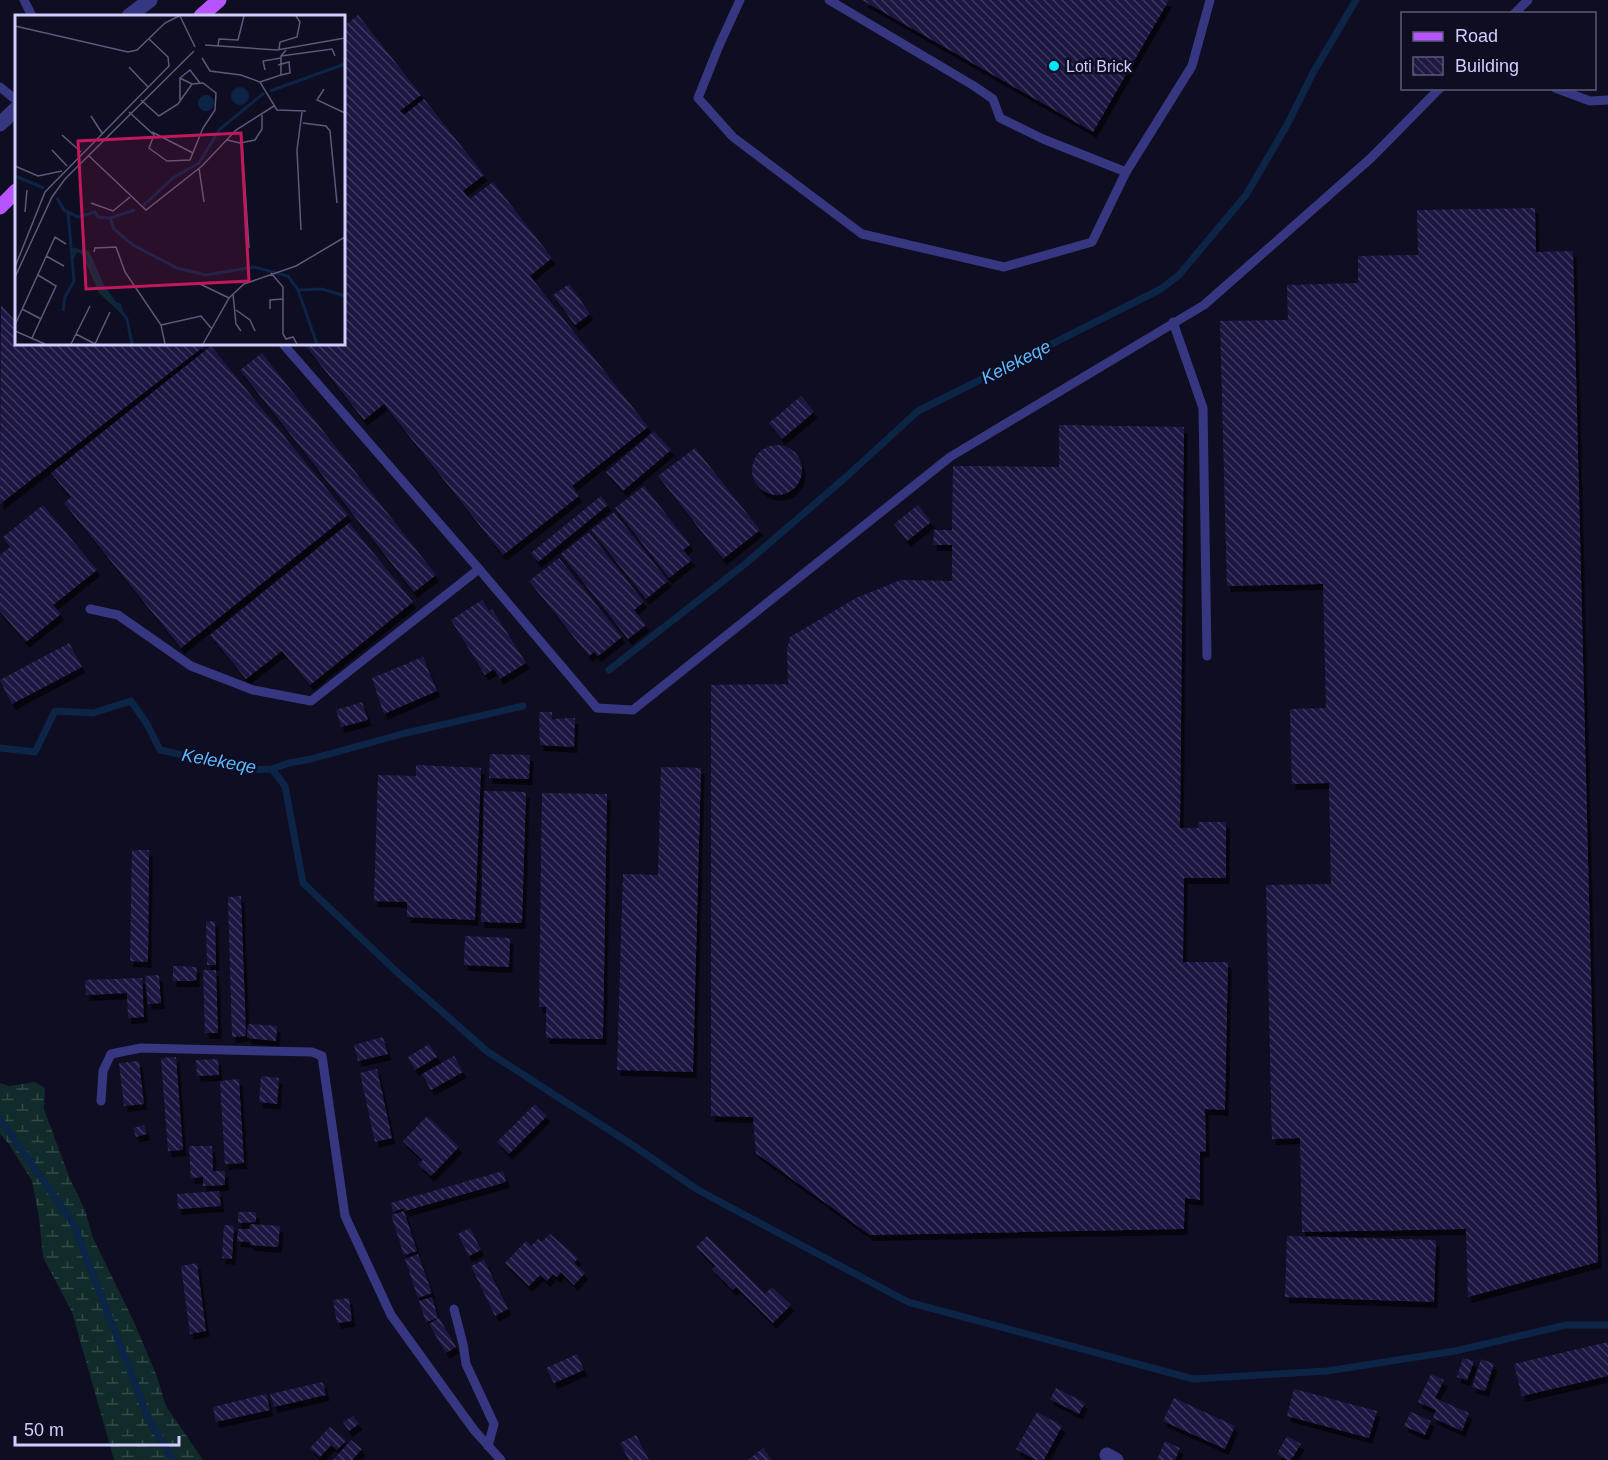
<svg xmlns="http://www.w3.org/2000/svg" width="1608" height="1460" viewBox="0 0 1608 1460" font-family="Helvetica,sans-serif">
  <defs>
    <pattern id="wetland-marsh" width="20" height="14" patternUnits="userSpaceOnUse" patternTransform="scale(1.5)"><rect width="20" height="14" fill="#102b29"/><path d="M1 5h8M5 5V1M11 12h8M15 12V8" fill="none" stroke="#324949"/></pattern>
    <pattern id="building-back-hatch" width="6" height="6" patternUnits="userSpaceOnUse" patternTransform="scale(1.5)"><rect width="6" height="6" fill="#1f1942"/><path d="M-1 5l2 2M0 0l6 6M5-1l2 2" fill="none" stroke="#3e395e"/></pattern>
    <filter id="shadow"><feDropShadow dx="3.5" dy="6" stdDeviation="0" flood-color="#0009"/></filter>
  </defs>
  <rect width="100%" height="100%" fill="#0f0d21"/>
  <path fill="url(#wetland-marsh)" d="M35,1082L45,1088L44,1109L70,1179L85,1210L93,1238L134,1322L156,1374L166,1406L203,1460H114L72,1312L43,1257L39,1217L32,1181L9,1144L0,1134V1083L9,1086Z"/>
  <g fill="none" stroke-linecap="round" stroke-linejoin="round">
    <g stroke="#0c2446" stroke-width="7">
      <path d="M609,670L745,564L846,477L918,411L1161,289L1179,275L1246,195L1287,125L1314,71L1356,0"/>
      <path d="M0,748L35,752L55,711L93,713L131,701L147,724L160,750L250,770L272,769L289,763L311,759L402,734L523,706"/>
      <path d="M272,769L285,786L303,883L398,973L488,1052L634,1146L698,1190L908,1302L1193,1379L1327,1371L1455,1351L1566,1325H1608"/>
      <path d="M0,1119L73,1223L149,1420L173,1460"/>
    </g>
  </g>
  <g fill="url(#building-back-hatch)" filter="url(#shadow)">
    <path d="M862,0H1169L1093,132Z"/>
    <path d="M358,15L421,95L400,111L404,115L424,99L484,175L463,191L470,199L493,182L552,258L530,276L648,427L572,486L579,496L503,555L384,404L364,420L304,344H344V26Z"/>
    <path d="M1535,208L1536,252L1573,251L1598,1262L1468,1297L1466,1229L1302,1232L1300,1138L1272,1139L1266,885L1331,884L1329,783L1292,784L1290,709L1326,708L1323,584L1227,586L1220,321L1288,320L1287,285L1358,283V256L1418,255L1417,210Z"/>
    <path d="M569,284L590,314L575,325L553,295Z"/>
    <path d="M1,305L14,320L16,318V344H207L0,504Z"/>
    <path d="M211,346L348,515L181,648L64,503L71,497L51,473Z"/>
    <path d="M262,353L436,575L414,592L240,370Z"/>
    <path d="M801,396L814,412L782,439L769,423Z"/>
    <path d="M1059,425L1184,427L1180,828H1198V822H1226V878H1184L1183,962H1228L1225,1110L1205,1109L1206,1151L1200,1152V1200L1185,1198L1184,1229L870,1235L756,1153L753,1117L711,1116V685L788,684L787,649L790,637L856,598L901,580L952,581V545H933L934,530H952L953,466L1059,467Z"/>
    <path d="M654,431L671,450L623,491L606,472Z"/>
    <circle cx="777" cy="470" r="25"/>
    <path d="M695,448L760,530L723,559L658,476Z"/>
    <path d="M644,486L690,545L683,550L692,560L669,578L615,508Z"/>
    <path d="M601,496L608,505L538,562L531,553Z"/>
    <path d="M43,505L97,570L53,605L61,614L26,642L0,611V555L10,547L3,537Z"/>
    <path d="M918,505L931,522L907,541L894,524Z"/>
    <path d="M614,512L668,581L646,599L591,530Z"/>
    <path d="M349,523L413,602L310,685L282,651L246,679L210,635Z"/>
    <path d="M589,532L644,602L634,610L646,625L628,639L561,554Z"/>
    <path d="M559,558L622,637L598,656L594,652L589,656L529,581Z"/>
    <path d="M482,600L489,611L492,609L526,663L500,679L494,669L485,675L451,620Z"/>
    <path d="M69,643L82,667L12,704L0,680Z"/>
    <path d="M423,657L437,691L384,714L372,678Z"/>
    <path d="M362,702L368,720L341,727L336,710Z"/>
    <path d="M539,712H552V719L575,718L574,747L540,745Z"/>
    <path d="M490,754L530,755L529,779L489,778Z"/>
    <path d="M416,765L481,768L475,920L407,917V902L374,901L378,775L416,776Z"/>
    <path d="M661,767L701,768L693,1072L617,1070L623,874L658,875Z"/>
    <path d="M484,791L526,792L522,923L481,922Z"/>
    <path d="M542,793L607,794L603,1039L546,1038V1007H539Z"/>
    <path d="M132,850H149L148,962L130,961Z"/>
    <path d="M241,896L246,1036L232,1037L228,897Z"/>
    <path d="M215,921L216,965H207L206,922Z"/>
    <path d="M465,936L510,938L509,967L464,965Z"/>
    <path d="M173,966L197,967L196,981H173Z"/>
    <path d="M203,970H216L218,1033H205Z"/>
    <path d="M159,975L161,1003L148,1004L145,976Z"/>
    <path d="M142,978L144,1017L128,1018L127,993L86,995L85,980Z"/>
    <path d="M248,1024L277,1026L276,1041L247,1038Z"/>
    <path d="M383,1037L388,1054L358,1061L354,1045Z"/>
    <path d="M429,1044L437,1057L415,1070L408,1057Z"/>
    <path d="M454,1056L463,1072L431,1090L422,1074Z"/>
    <path d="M176,1057L183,1150L168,1151L161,1058Z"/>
    <path d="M218,1059L219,1075L197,1076L196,1060Z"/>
    <path d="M139,1061L144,1104L124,1106L119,1063Z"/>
    <path d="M377,1069L392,1138L375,1142L360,1073Z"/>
    <path d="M261,1076L279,1078L277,1104L259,1102Z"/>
    <path d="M239,1079L244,1163L225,1164L220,1081Z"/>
    <path d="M535,1104L547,1116L509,1154L497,1142Z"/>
    <path d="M427,1116L459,1147L431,1176L418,1164L423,1160L403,1141Z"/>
    <path d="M144,1125L147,1134L136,1137L133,1128Z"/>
    <path d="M189,1146H212L213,1171H225V1185L203,1186V1177L191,1178Z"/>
    <path d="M503,1171L506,1182L405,1211L404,1208L393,1212L391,1203Z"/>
    <path d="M219,1191L221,1206L178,1209L177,1194Z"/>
    <path d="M404,1211L417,1251L404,1255L391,1215Z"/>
    <path d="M238,1212H256V1222L238,1223Z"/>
    <path d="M250,1224L280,1226L278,1247L250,1245V1242L237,1241L238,1229H250Z"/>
    <path d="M224,1225L234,1226L232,1259L222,1258Z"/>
    <path d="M470,1228L481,1250L469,1256L458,1234Z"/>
    <path d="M550,1234L578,1258L574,1263L585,1273L574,1285L561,1272L557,1277L553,1274L547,1281L540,1275L529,1286L505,1263L526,1241L531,1246L538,1239L542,1242Z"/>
    <path d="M707,1236L765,1294L772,1287L791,1305L773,1323L736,1287L733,1290L712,1269L715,1266L696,1247Z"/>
    <path d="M1287,1236L1436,1240L1434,1302L1285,1297Z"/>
    <path d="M418,1254L432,1293L418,1298L405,1259Z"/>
    <path d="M484,1260L508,1309L495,1316L471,1266Z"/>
    <path d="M197,1263L206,1331L190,1334L181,1266Z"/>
    <path d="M432,1297L438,1318L426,1322L419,1301Z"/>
    <path d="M349,1298L352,1321L337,1323L333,1300Z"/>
    <path d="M439,1318L456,1347L446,1353L429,1324Z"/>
    <path d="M1608,1342V1376L1522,1396L1514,1364Z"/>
    <path d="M577,1354L584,1370L554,1383L546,1368Z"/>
    <path d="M1463,1358L1474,1361L1467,1380L1457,1377Z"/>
    <path d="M1481,1359L1494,1364L1485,1391L1472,1387Z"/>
    <path d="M1431,1374L1444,1380L1435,1398L1469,1413L1462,1431L1433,1418L1436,1410L1418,1402Z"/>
    <path d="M323,1382L326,1395L274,1407L270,1394Z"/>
    <path d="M1056,1388L1085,1403L1079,1414L1050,1399Z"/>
    <path d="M1294,1389L1377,1411L1369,1438L1287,1416Z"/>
    <path d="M266,1394L270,1410L216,1422L213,1407Z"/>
    <path d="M1174,1398L1235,1426L1225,1449L1163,1421Z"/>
    <path d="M1037,1412L1062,1426L1044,1460H1036L1016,1449Z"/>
    <path d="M1411,1412L1431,1421L1425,1435L1404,1426Z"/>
    <path d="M353,1416L359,1424L349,1431L343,1422Z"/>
    <path d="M330,1427L346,1441L337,1450L331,1445L320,1457L310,1448Z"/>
    <path d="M636,1435L649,1460H629L620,1443Z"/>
    <path d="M1287,1436L1301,1444L1291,1460H1287L1277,1454Z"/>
    <path d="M351,1440L362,1449L352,1460H333Z"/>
    <path d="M1165,1441L1180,1448L1175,1460H1157Z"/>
    <path d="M763,1448L772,1460H748Z"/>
  </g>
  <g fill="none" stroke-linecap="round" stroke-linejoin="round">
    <g stroke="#373781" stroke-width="9">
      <path d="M24,0L32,16"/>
      <path d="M740,0L718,48L698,98L733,137L862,234L1004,267L1092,242L1126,172L1192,66L1210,0"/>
      <path d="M829,0L974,86L993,99L1000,118L1043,139L1126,172"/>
      <path d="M1514,14L1528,0"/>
      <path d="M0,87L16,100"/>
      <path d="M1555,88L1590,101L1608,100"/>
      <path d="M1173,322L1203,408L1207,656"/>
      <path d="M283,344L479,569L597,708L633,710L950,457L1204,305L1371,158L1440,88"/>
      <path d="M90,609L118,615L191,666L253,690L311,701L479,569"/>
      <path d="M101,1101L103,1071L111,1054L141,1048L312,1052L322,1056L345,1216L391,1315L474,1430L501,1460"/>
      <path d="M454,1309L463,1344L466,1364L494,1424L488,1446"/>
    </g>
    <g stroke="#373781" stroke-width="15">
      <path d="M129,16L150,0"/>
      <path d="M0,124L16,109"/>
      <path d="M1107,1455L1116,1460"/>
    </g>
    <g stroke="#b854ff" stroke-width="15">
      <path d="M201,16L219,0"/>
      <path d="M0,207L16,191"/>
    </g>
  </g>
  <circle fill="#00e9f8" stroke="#0f0d21" stroke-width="2" cx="1054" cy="66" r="6"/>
  <g text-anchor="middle" stroke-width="5" stroke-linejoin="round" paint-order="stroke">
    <g font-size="16" fill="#d0cdff" stroke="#0f0d21" text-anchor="start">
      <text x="1066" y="72">Loti Brick</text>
    </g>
    <g font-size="18" font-style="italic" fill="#5bbaff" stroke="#0f0d21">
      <text transform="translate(1016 362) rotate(-27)" y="6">Kelekeqe</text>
      <text transform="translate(219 761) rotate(10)" y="6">Kelekeqe</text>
    </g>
  </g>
  <g transform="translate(15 15)">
    <rect width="330" height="330" fill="#0f0d21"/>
    <path d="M57,233L74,236L88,268L99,286L106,289L109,301L84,278L67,239L62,237L56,249Z" fill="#102b29"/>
    <path d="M216 81a9 9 0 1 1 18 0a9 9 0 1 1-18 0ZM183 88a8 8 0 1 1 16 0a8 8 0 1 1-16 0Z" fill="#0c2446"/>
    <path fill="none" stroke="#0c2446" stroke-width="3" d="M255,76L330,49M0,161L29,173M42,183L49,195L63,202L80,197L83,202L95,203L120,195M128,191L158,163L184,148L205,114L249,78M95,203L99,214L118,230L162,253L191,260L239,252L273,261L283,275L302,329M59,234L67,237L77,250L86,269L112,304L117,329M284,275L307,274L330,281M48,296L50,282L59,266L53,197"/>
    <path fill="none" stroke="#5c5a7a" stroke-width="1.5" d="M165,1L180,32M0,11L113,37L122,35L150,8L164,1M190,30L262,35L330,23M203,31L204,24L223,25L229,1M264,34L265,27L282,22L285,7L281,1M266,41L317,34L320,41M187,43L195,56L226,60L245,67L262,95L291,96M263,50L274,47L275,58L266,60M114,52L133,72M250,55L248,46L266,43M165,63V85M245,67L266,60V41L271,35M177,69L165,63L175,55L185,68M309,74L302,85L330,98M114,97L139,120L134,133L138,136L152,146L175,145L188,113L200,95L201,78L188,68L177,69L163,89L144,101L126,85M76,101L87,118M288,108L311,111L315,116L322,188M137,117L178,138M47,120L66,137M212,125L225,128L240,125L247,114V98M227,128L234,233M37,135L52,151M73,140L131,195L187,151L221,115L259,91M0,151L23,161L47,156M184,153L189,187M76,188L98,196L115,182M10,197L12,175M286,215L282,135L287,97M79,237L80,233L101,232L110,257L146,310L150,329M31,241L49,251M0,252L30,177L154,51L153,42L134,24M256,258L268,272V319L271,324L278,322L282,329M0,262L37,182L50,164L179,36M183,268L214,283M218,279L221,309L226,316M7,294L26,304M255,294V285L268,284M221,295L235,305L240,316M0,310L40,222L51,229M146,310L186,301L196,313M0,316L30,329M61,319L80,329M17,323L41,271L23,260M56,329L75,291M80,329L95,297M188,329L214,283L229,269L281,251L330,222"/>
    <path fill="#c2185b" fill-opacity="0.15" stroke="#c2185b" stroke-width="3" d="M226,118L234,266L71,274L63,126Z"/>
    <rect width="330" height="330" fill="none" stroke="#d0cdff" stroke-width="3"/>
  </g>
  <rect x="1401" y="12" width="195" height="78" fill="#0f0d21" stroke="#5c5a7a" stroke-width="1.5"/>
  <rect x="1413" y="32" width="30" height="9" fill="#b854ff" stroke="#5c5a7a" stroke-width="1.5"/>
  <text x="1455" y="42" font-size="18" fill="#d0cdff">Road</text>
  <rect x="1413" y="57" width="30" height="18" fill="url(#building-back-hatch)" stroke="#5c5a7a" stroke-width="1.5"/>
  <text x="1455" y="72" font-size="18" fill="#d0cdff">Building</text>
  <path d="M15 1436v9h164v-9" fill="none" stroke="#d0cdff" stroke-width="3"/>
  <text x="24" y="1436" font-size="18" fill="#d0cdff" stroke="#0f0d21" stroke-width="4.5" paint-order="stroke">50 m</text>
</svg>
